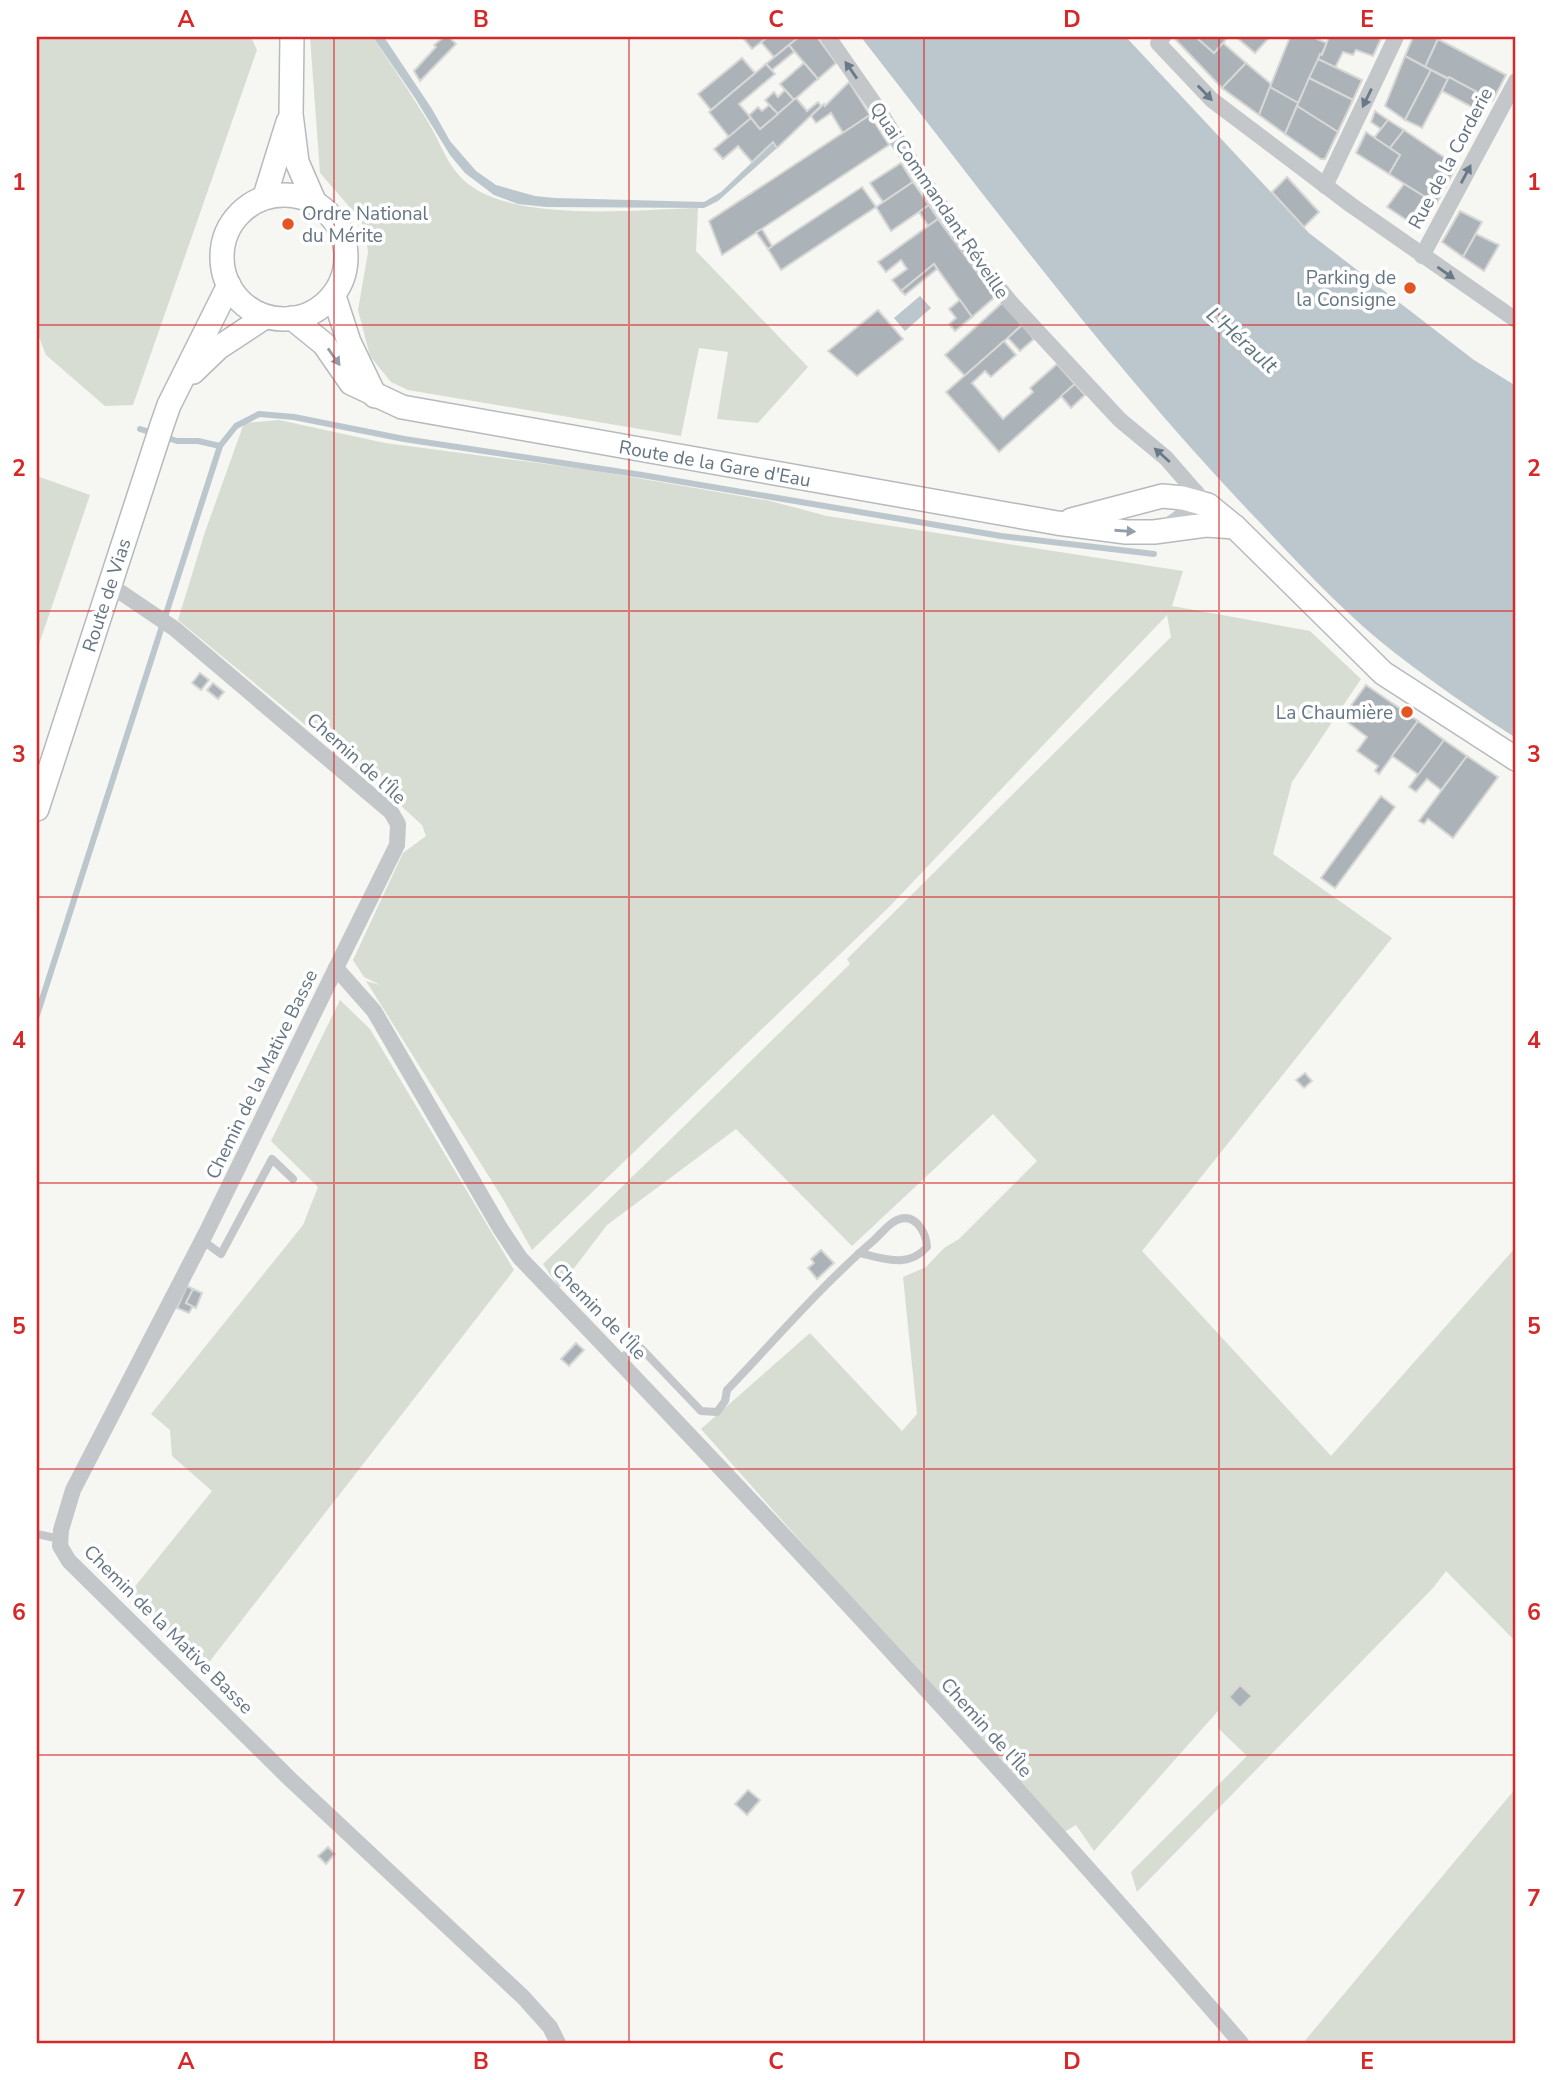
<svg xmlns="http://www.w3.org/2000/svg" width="1553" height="2080" viewBox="0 0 1553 2080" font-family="'Nunito Sans',sans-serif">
  <rect width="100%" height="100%" fill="#f6f6f2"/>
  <g fill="#d7ddd3">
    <path d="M37,37H251L257,50L133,405L105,406L46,355L37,332Z"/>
    <path d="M310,37H373C391,65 411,93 428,122C438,138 445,159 457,173C498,226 637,209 698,208L696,251L808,367L758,423L717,419L728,352L699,348L681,436L408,390L391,382L370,356L358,310L368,252L365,228L354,212L320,173Z"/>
    <path d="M279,420L385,443L591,470L770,501L827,516L1183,571L1172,606L1310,631L1361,679L1292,782L1273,854L1392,938L1142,1251L1331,1456L1516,1247V1642L1446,1571L1433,1588L1137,1892L1131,1872L1247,1756L1218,1728V1711L1094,1851L1076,1825L1064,1832L969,1731L701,1429L810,1333L902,1431L917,1414L903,1277L926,1267L944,1248L959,1239L1037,1161L993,1114L852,1246L736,1129L607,1225L559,1288L543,1264L850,964L847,959L1171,637L1167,615L888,908L532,1250L503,1199L366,981L380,985L364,977L353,960L403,853L426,836L422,825L378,785L178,620L205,532L244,423Z"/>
    <path d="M37,476L90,495L37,650Z"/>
    <path d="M340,1000L370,1029L514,1270L203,1670L129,1594L212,1491L172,1456L170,1430L151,1414L303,1225L318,1187L271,1141Z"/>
    <path d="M1516,1788V2043H1303Z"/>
  </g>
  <g fill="#bcc7cd">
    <path d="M373,37H384L432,109L450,141L476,171L496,185L535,196L555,198L704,202L721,192L773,142L777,148L718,201L704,208L546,207L518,204L494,195L465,173L450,155L415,98Z"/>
    <path d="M861,37H1126L1309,233L1474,360L1516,386V738C1475,712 1434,683 1395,653C1342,612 1293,557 1247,509C1107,361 986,197 861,37Z"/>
    <path d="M920,296L931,308L905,331L894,318Z"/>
  </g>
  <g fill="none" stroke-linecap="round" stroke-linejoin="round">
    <g stroke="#bcc7cd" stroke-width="6">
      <path d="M140,429L177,441H198L220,446"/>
      <path d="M37,1015L220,446L236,426L259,414L294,417L404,439L642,475L1001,536L1154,554"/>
    </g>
  </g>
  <g fill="#abb3b8" stroke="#d7d7d5" stroke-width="2">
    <path d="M444,37H449L456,44L420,81L414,71L436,47L434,45Z"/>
    <path d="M742,37H768L752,49Z"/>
    <path d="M768,37H799L774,57L761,42Z"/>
    <path d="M799,37H817L836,63L818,79L789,45Z"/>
    <path d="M1179,37H1196L1214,53L1223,43L1246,63L1222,88L1176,40Z"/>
    <path d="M1196,37H1228L1214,53Z"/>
    <path d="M1236,37H1266L1268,39L1255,53Z"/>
    <path d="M1290,37H1312L1327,43L1298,103L1270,87Z"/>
    <path d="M1329,37H1374L1381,39L1373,56L1356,50L1353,55L1343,52L1335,68L1318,59L1320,54L1322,55Z"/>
    <path d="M1413,37H1434L1438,39L1425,67L1405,56Z"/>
    <path d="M1438,39L1506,75L1493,100L1425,67Z"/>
    <path d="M789,45L794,52L772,70L766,64Z"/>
    <path d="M1405,56L1431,70L1405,120L1385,106Z"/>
    <path d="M742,58L755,73L711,110L698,94Z"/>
    <path d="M1318,59L1362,80L1353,100L1309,78Z"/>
    <path d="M804,63L818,79L794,100L780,84Z"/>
    <path d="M1246,63L1271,84L1259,115L1222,88Z"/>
    <path d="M766,64L775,74L739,104L751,118L729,137L709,112Z"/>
    <path d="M1431,70L1448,79L1422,128L1405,120Z"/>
    <path d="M1449,77L1488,98L1481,112L1442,91Z"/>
    <path d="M1309,78L1353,100L1338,132L1297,106Z"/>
    <path d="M849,82L870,115L843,133L831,113L816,123L811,116L824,104L825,106Z"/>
    <path d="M1270,87L1298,103L1285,134L1259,115Z"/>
    <path d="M785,90L794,100L778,114L765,100L774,92L778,97Z"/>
    <path d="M796,98L807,111L818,102L821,106L777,148L773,142L752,162L738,146L723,159L714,149L751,118L760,129Z"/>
    <path d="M769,105L778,114L760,129L749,115L758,107L762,111Z"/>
    <path d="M1297,106L1338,132L1325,159H1321L1285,134Z"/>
    <path d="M1375,111L1388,120L1381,129L1371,122Z"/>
    <path d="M870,115L889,145L722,255L709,221Z"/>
    <path d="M1388,120L1404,130L1390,148L1374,138Z"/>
    <path d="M1404,130L1457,166L1436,204L1389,174L1400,155L1390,148Z"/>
    <path d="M1366,132L1400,155L1389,174L1356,153Z"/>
    <path d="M901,163L913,182L883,202L870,183Z"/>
    <path d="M1287,177L1319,212L1304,227L1272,192Z"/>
    <path d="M913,182L929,205L891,231L876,207Z"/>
    <path d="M1404,184L1425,197L1408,221L1387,207Z"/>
    <path d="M862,187L876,207L781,270L768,249Z"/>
    <path d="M929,205L938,219L928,226L919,212Z"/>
    <path d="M1460,211L1482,222L1463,257L1442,242Z"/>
    <path d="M938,219L995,297L972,317L934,264L901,291L892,280L907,269L901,260L886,272L878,262Z"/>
    <path d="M762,229L772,246L768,249L756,232Z"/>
    <path d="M1476,234L1499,245L1484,271L1463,257Z"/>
    <path d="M934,264L937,269L905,295L901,291Z"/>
    <path d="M960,300L972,317L955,331L949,324L956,318L949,309Z"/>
    <path d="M1002,303L1022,325L965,376L945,355Z"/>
    <path d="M878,310L903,339L857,376L828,351Z"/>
    <path d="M1022,325L1034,339L1020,351L1008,338Z"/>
    <path d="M1004,341L1016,355L991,377L985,371L972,383L1003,419L1033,392L1030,388L1057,364L1075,384L999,452L946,392Z"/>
    <path d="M1075,384L1085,395L1071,408L1061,396Z"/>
    <path d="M200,673L209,680L201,690L192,683Z"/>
    <path d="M213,683L224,692L218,699L207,690Z"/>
    <path d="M1366,685L1418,721L1379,774L1375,771L1378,766L1357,751L1367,737L1342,718Z"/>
    <path d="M1418,721L1444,740L1419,775L1392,756Z"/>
    <path d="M1444,740L1467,756L1441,790L1427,779L1416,792L1409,787Z"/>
    <path d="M1467,756L1498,777L1453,838L1428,819L1424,824L1419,821Z"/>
    <path d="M1381,796L1395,807L1335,888L1321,878Z"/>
    <path d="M1305,1073L1312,1081L1304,1088L1296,1080Z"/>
    <path d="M821,1250L834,1263L817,1279L808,1268L814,1263L811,1259Z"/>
    <path d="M187,1286L193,1289L186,1303L193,1306L189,1313L177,1308Z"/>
    <path d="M193,1289L202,1293L196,1308L186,1303Z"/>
    <path d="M576,1343L584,1350L569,1366L561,1359Z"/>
    <path d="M1240,1685L1252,1696L1240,1708L1229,1697Z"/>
    <path d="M748,1790L760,1800L747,1815L735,1804Z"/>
    <path d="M328,1847L335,1854L326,1864L318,1856Z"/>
  </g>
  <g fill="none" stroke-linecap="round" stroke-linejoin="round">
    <g stroke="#b5babe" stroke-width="26">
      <g id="secondary">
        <path d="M292,37L291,114L297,162L314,201"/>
        <circle cx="284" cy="257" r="62"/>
        <path d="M265,196L288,122"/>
        <path d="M334,296L349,342L375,396"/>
        <path d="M292,318L324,344L351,383L402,407L1057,523L1126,532H1154L1206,525L1235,527"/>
        <path d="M193,372L218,348L265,317"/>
        <path d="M1071,520L1162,496L1183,498L1208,505L1235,527L1383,673L1516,759"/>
        <path d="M37,809L162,425L169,405L229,285"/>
      </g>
    </g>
    <g stroke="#c3c7ca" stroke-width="8">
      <path d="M202,1240L221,1254L272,1159L293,1179"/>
      <path d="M619,1361L637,1344L701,1411L717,1412L725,1401L727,1390C774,1341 822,1285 873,1241C880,1235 889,1223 897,1220C916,1212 926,1233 927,1247C908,1269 884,1258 859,1253"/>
      <path d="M37,1534L60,1539"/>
    </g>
    <g stroke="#c3c7ca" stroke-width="16">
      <path d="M828,37L878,109L897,140L977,261L1012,304L1120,420L1166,458L1206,504"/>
      <path d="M1163,37L1158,43L1212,100L1351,205L1516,320"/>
      <path d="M1325,186L1396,37"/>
      <path d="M1422,256L1516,81"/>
      <path d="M1163,528C1180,519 1191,511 1196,492"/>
      <path d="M110,585L175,629L391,812L398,824L397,845L336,968L374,1011L500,1228L520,1258C767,1514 1009,1774 1241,2043"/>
      <path d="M336,968L207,1231L73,1490L61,1530L60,1546L69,1561L291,1780L523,1997L550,2027L558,2043"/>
    </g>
    <use href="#secondary" stroke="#fff" stroke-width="23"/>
  </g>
  <defs><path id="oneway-solid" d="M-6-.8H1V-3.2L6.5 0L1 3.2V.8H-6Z" transform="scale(1.75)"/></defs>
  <g fill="#697987">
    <use href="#oneway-solid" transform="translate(851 70) rotate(-125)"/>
    <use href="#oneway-solid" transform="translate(1205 93) rotate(46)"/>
    <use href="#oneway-solid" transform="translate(1367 98) rotate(116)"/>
    <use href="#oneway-solid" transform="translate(1466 174) rotate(-62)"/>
    <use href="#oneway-solid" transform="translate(1446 273) rotate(35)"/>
    <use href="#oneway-solid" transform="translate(1162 455) rotate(-138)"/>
  </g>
  <g fill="#929ea8">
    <use href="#oneway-solid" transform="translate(334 357) rotate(55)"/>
    <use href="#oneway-solid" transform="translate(1125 531) rotate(4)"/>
  </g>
  <path fill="none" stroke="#d62828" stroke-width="2" stroke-opacity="0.55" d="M334,37V2043M629,37V2043M924,37V2043M1219,37V2043M37,325H1516M37,611H1516M37,897H1516M37,1183H1516M37,1469H1516M37,1755H1516"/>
  <g fill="#e45524" stroke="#fff" stroke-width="2.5">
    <circle cx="288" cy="224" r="7"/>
    <circle cx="1410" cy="288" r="7"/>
    <circle cx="1407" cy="712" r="7"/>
  </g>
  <g text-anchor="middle" stroke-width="7" stroke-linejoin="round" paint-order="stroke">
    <g font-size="19" fill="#647583" stroke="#fff">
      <text transform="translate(1450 158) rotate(-62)" y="7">Rue de la Corderie</text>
      <text transform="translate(940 200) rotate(56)" y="7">Quai Commandant Réveille</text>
      <text transform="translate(715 463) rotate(10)" y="7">Route de la Gare d'Eau</text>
      <text transform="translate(106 595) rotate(-72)" y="7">Route de Vias</text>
      <text transform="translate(357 758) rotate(42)" y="7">Chemin de l'Île</text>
      <text transform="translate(261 1074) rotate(-64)" y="7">Chemin de la Mative Basse</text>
      <text transform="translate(600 1311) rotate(46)" y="7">Chemin de l'Île</text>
      <text transform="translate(169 1629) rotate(45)" y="7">Chemin de la Mative Basse</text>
      <text transform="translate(987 1727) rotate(48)" y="7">Chemin de l'Île</text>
    </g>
    <g font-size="19" fill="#647583" stroke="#fff" text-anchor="end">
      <text x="302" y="220" text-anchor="start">Ordre National<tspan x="302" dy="22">du Mérite</tspan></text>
      <text x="1396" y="284">Parking de<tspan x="1396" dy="22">la Consigne</tspan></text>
      <text x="1393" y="719">La Chaumière</text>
    </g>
    <g font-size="21" font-style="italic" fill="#607780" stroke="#fff">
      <text transform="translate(1242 340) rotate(42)" y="7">L'Hérault</text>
    </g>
  </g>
  <rect width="1553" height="2080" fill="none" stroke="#ffffff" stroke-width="77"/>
  <rect x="38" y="38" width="1476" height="2004" fill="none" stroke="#d62828" stroke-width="2.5"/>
  <g font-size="23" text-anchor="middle" font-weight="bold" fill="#d62828">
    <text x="186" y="27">A</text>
    <text x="481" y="27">B</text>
    <text x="776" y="27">C</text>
    <text x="1072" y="27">D</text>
    <text x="1367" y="27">E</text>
    <text x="19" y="190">1</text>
    <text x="1534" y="190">1</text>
    <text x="19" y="476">2</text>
    <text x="1534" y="476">2</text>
    <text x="19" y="762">3</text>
    <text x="1534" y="762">3</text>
    <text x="19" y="1048">4</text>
    <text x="1534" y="1048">4</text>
    <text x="19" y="1334">5</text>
    <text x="1534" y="1334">5</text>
    <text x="19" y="1620">6</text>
    <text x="1534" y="1620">6</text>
    <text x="19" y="1906">7</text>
    <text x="1534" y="1906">7</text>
    <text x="186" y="2069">A</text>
    <text x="481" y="2069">B</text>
    <text x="776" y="2069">C</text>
    <text x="1072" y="2069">D</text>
    <text x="1367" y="2069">E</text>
  </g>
</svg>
